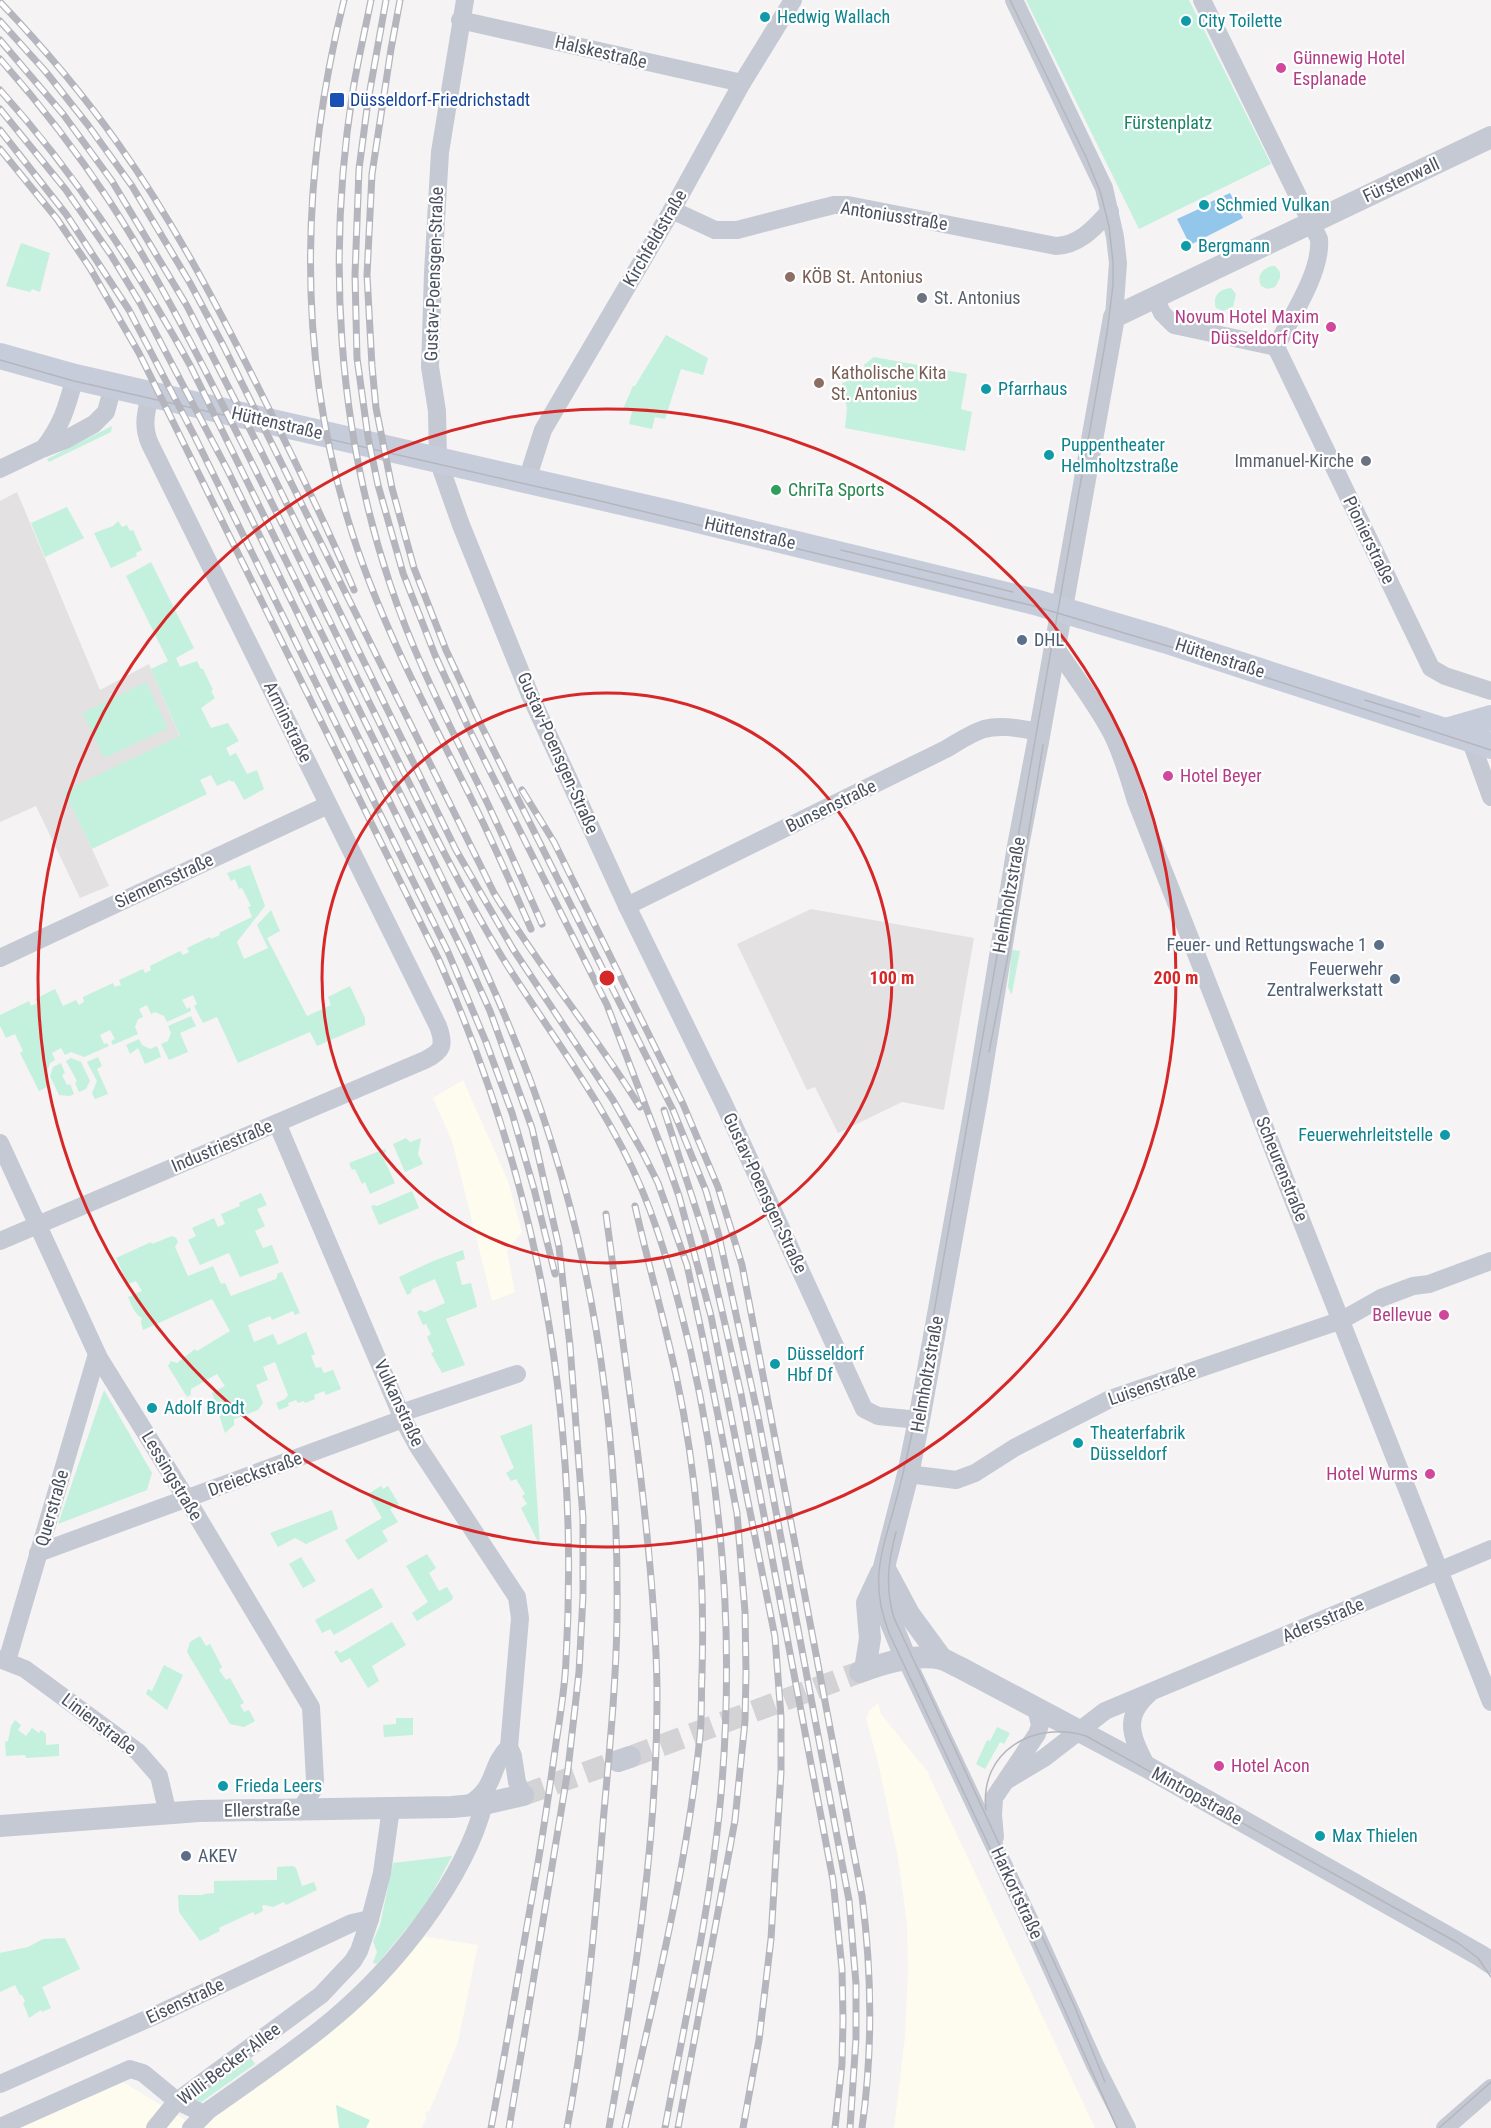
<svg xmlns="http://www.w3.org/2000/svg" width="1491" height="2128" viewBox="0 0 1491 2128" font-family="'Roboto Condensed',sans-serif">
  <rect width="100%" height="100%" fill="#f5f3f3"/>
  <g fill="#fdfcef">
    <path d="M463,1080L508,1181L522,1232L507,1251L515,1292L492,1301L452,1141L433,1098Z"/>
    <path d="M878,1703L881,1714L927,1771L1095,2128H894L905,2038L908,1971L907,1925L898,1858L878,1762L866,1719L870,1710Z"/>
    <path d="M421,1936L478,1945L458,2042L429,2112L426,2111L425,2115L427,2116L422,2128H12L123,2082L197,2127Z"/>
  </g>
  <g fill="#e3e1e2">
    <path d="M17,492L100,690L149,664L180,737L65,791L109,886L80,898L36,806L0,822V501Z"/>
    <path d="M811,909L974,938L944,1110L902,1102L838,1133L815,1087L807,1090L737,944Z"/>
  </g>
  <g fill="#c4f0de">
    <path d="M1026,0H1189L1271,164L1139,229Z"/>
    <path d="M21,243L50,253L40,292L32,289L30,292L6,286Z"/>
    <path d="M1271,266H1275L1280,272V278L1275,287L1268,289L1261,286C1257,276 1261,270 1271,266Z"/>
    <path d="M1231,288L1236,294L1233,307L1223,311L1216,308C1212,296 1219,289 1231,288Z"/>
    <path d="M666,335L708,358L703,375L681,369L665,419L655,417L652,429L629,424L632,411L623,409L633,386H635Z"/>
    <path d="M874,357L967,374L961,409L972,412L965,451L845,428L847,409L842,383L867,374L864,365Z"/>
    <path d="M112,426L111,432L49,462L47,459Z"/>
    <path d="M67,507L84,538L45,557L31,523Z"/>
    <path d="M118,521L122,527L127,525L130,531L133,530L142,550L136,553L137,556L111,568L94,533L113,526Z"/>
    <path d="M151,562L194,648L176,658L180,667L197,661L201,669H203L213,690L211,691L215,698L201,708L211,728L228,723L239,741L226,748L230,756L236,753L247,774L257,770L264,789L244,800L234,781L232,782L230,780L217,786L211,775L200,780L207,794L92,849L64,791L180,736L151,669L168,661L126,576Z"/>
    <path d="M146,682L168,728L104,758L83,713Z"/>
    <path d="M250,865L265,906L237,942L244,959L268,948L257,925L271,910L280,931L267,938L307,1016L331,1005L328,997L350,986L365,1018V1025L317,1046L310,1032L238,1063L217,1017L203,1023L194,1006L197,1004L193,995L182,1000L187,1009L190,1007L191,1011L167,1022L164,1016L155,1012L151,1014L147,1005L139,1009L143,1017L138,1019L135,1027L138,1034L113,1045L111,1041L115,1039L110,1030L100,1035L104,1044L107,1043L109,1046L84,1057L71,1052L65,1055L61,1048L52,1053L55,1060L50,1063L45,1077L49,1086L39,1091L20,1053L23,1051L15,1034L6,1038L0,1026V1015L29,1001L31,1006L37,1003L35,999L55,989L63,1006L76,1000L79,1005L84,1002L83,997L113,983L115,987L121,985L119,980L143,969L145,973L151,970L150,966L180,951L183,955L189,952L187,948L210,937L211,939L220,935L219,933L252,917L248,907L251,906L242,888L239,889L235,879L231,881L227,873Z"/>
    <path d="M1012,950L1020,951L1012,993L1011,994L1008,987Z"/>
    <path d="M191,1016L196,1026L180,1033L188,1052L169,1060L161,1044L168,1041L171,1033L168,1026Z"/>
    <path d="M139,1039L142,1045L150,1049L157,1046L161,1057L145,1064L138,1048L130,1054L126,1045Z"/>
    <path d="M98,1057L102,1066L97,1069L108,1094L95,1099L92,1093L97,1081L87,1062Z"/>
    <path d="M71,1058L81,1062L90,1081L86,1089L79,1092L75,1083L77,1081L66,1061Z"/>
    <path d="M61,1063L65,1073L62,1075L67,1085L70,1084L74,1094L70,1096L59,1095L50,1076L53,1067Z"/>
    <path d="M406,1138L410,1142L421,1138L418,1154L423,1164L405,1172L393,1144Z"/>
    <path d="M385,1149L386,1151L383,1157L395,1183L370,1194L365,1182L362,1184L355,1169L352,1170L349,1163Z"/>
    <path d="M412,1191L419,1208L379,1225L371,1206L374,1205L377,1206Z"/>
    <path d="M261,1193L267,1205L257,1209L265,1226L255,1231L263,1248L272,1245L279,1263L240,1277L229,1253L200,1265L188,1240L196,1236L192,1228L214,1218L218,1227L225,1224L221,1214L240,1206L239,1203Z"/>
    <path d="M172,1236L176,1238L178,1242L175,1247L188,1276L213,1266L221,1284L225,1283L231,1296L276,1279L278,1273L282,1272L300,1313L295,1315L293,1311L272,1320L270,1316L248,1325L254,1342L273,1334L278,1345L306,1332L315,1354L311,1356L316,1368L321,1367L324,1373L333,1370L341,1389L326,1395L324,1391L314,1395L315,1399L305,1403L304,1401L298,1403L296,1400L288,1403L289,1406L279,1410L276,1403L285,1399L288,1395L275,1362L263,1367L268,1380L256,1385L263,1403L258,1410L234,1419V1425L225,1433L212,1393L225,1386L217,1374L191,1389V1395L187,1397L168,1366L171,1361L177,1363L195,1349L197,1351L230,1331L212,1299L143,1330L141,1322L142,1318C135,1315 131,1304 128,1297L142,1291L136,1281L128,1284L116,1258L151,1242L152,1244Z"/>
    <path d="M463,1250L465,1259L456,1262L462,1285L471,1283L477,1307L446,1319L465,1365L442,1373L431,1353L434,1352L427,1337L431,1334L426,1324L423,1325L417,1312L420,1310L425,1312L445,1303L435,1279L412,1289L411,1293L407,1295L399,1277L433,1261Z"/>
    <path d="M104,1390L152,1473L147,1490L58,1524Z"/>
    <path d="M532,1424L540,1546L521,1508L527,1504L522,1496L525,1494L516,1479L511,1481L506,1473L514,1468L500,1436Z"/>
    <path d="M381,1486L383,1489L388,1486L399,1504L390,1509L398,1522L382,1531L388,1541L358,1560L345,1540L382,1518L368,1494Z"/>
    <path d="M332,1510L338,1529L306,1544L295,1538L278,1547L270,1533Z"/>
    <path d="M427,1554L436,1568L429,1573L439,1591L447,1587L453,1597L452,1600L417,1621L412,1613L428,1602L406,1566Z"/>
    <path d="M301,1557L316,1581L303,1588L289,1564Z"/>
    <path d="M372,1588L383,1607L334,1635L330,1629L322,1633L315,1620Z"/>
    <path d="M392,1622L406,1645L372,1666L379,1681L368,1688L350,1658L341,1663L334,1652L337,1650L340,1653Z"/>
    <path d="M200,1636L206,1646L210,1644L222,1667L219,1670L226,1680L230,1678L244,1703L240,1705L244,1712L249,1710L255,1721L244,1727L230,1724L187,1652L190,1642Z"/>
    <path d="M164,1665L183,1675L167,1710L146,1694L148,1689L152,1691Z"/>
    <path d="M396,1718H413V1735L384,1737L383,1725L396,1724Z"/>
    <path d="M15,1720L21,1725L18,1730L26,1736L32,1728L39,1733L41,1730L46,1734V1745L59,1744V1756L26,1758L25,1755L6,1756L5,1742L8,1741L11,1726Z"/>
    <path d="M997,1727L1010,1733L1004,1744L1000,1742L985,1769L976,1764L987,1740L990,1741Z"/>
    <path d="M452,1856L426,1905L377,1964L373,1963L377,1952L373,1941L380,1925L393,1863Z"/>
    <path d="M293,1866L296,1868L302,1886L314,1882L317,1890L286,1905L284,1902L273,1907L264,1905L262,1906L263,1911L255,1915L253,1912L219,1928L220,1931L200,1941L179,1912L178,1895H203L204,1894L214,1893V1881L277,1880V1867Z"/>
    <path d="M65,1938L80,1969L42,1987L51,2008L42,2012L41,2010L29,2018L23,2003L25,2001L22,1995H20L15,1985L0,1992V1953L28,1947L43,1939Z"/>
    <path d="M251,2058L255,2064L200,2103L191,2101Z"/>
    <path d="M336,2105L370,2120L366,2128H339Z"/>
  </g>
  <path fill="#93c6eb" d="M1230,193L1243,218L1190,245L1177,219L1201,208L1206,209L1208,203Z"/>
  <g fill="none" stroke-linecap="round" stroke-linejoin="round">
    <g stroke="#d3d3d6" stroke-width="22" stroke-dasharray="22 11" stroke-linecap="butt">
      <path d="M630,1757L860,1672"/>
      <path d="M523,1795L618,1761"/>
    </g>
    <g stroke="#c4c9d4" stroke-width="18">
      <path d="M465,0L440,152L433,273L430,367L437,411L438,460L461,525L530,695L627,906L723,1102L864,1409L878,1416L919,1420"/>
      <path d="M1014,0L1104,188L1115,237L1118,263L1114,317"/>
      <path d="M1202,0L1319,239C1322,272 1291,317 1276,347"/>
      <path d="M460,20L742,83"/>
      <path d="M672,210L715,230H737L814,210L834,205H848L1056,246C1080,245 1095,227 1110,211"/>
      <path d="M1155,297L1162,313L1174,325L1276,347"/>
      <path d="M1276,347L1431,668L1445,676L1491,691"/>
      <path d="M44,448C63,423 67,406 75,377"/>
      <path d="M0,469L44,448L65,440L94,424L106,412L113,386"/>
      <path d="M527,480L543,430L672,210L742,83L793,0"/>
      <path d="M1055,647C1074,675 1095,702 1111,732C1122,753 1129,778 1136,801L1491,1702"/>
      <path d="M1470,739L1491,797"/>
      <path d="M627,906L946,749C958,742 971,733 984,729C1002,724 1022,729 1040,732"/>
      <path d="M0,958L328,805"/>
      <path d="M277,1123L403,1419L417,1445L517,1597L520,1618L509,1747L513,1756L517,1782L523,1795"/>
      <path d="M0,1143L99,1358L194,1511L311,1707L315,1780L314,1788L301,1809"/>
      <path d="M0,1241L425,1060C443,1051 445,1045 438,1026L150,444C142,426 146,413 150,395"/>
      <path d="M401,1413L517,1374"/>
      <path d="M908,1474L956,1480L975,1473L1014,1448L1110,1399L1342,1320L1381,1298L1413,1286L1429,1284L1491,1261"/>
      <path d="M38,1553L403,1419"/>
      <path d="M0,1659L25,1669L138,1752L159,1776L168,1814"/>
      <path d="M906,1659L1036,1934L1095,2065L1127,2128"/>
      <path d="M7,1661L97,1354"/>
      <path d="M1147,1767C1133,1739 1121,1718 1149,1694"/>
      <path d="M1009,1779L1044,1758L1105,1711L1491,1549"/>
      <path d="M466,1806C499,1787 488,1767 509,1747"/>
      <path d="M995,1837L993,1815L994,1798L1037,1734L1040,1725L1036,1708"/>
      <path d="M0,2084L154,2016L352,1923L370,1919"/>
      <path d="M0,2127L130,2069L143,2073L177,2101L204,2114"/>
      <path d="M155,2128L177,2101L321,1995L353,1961L359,1951L370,1919L382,1873L391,1808"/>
      <path d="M191,2128L209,2110C251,2080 295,2051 334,2018C394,1968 464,1881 484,1804"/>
      <path d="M1445,2128L1491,2088"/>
    </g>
    <g stroke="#c4c9d4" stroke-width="22">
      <path d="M885,1569L909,1614L942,1659"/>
      <path d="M906,1659L887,1613L884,1598V1567L908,1474L919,1420L977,1098L1018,846L1038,742L1114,317L1491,137"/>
      <path d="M865,1670L870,1638L867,1603L881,1573"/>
      <path d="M860,1672C884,1663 916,1653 942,1659C948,1661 954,1665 959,1667L1147,1767L1481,1956L1491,1963"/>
      <path d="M618,1761L630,1757"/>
      <path d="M0,1826L199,1811L452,1807L484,1804L523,1795"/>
    </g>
    <g stroke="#c7ccda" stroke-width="26">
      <path d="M0,356L75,377L665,512L1035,602L1164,640L1491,746"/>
      <path d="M1446,731L1491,718"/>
    </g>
    <g stroke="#b5b6bd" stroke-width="1.5">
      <path d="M1010,0L1086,157L1100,191L1109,226L1113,262V285L1107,333L915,1420C909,1446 904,1472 897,1497C883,1550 868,1579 889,1633L1042,1959L1117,2128"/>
      <path d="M0,360L74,381L596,500L1034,606L1181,650L1491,750"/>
      <path d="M841,550L1013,592"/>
      <path d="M1365,700L1420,717"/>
      <path d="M989,1052L1010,945L1043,745"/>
      <path d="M896,1532C888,1562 885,1588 894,1618L1074,2005L1105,2082"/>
      <path d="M986,1810C979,1751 1034,1720 1086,1736L1458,1943L1478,1958L1491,1977"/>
      <path d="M1439,2128L1491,2082"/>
    </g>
    <g stroke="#b5b6bd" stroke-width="7">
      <g id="rail">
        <path d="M344,0C301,172 296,352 349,523C378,619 427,710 472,800C493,842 512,886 531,929"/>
        <path d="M371,0C365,30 358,60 353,90C327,254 337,426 390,584C414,657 450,726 484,796C504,838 523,881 542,924"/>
        <path d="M386,0L368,101L359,169L355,275L357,358L368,437L378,485L403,573L435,655L468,727L607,1005L668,1165L679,1196L711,1316L775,1637L781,1717V1772L771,1939L759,2040L743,2128"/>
        <path d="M400,0L391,49L372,174L367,275L372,366L376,408L392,488L414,568L446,650L479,721L673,1110L706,1191L719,1236L758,1416L849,1900L856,1984V2038L850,2128"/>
        <path d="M0,2C43,47 83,94 119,145C176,225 221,313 265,401C296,463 327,526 354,590"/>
        <path d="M0,21L46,72L88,125L132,186L190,283L223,345L494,893C539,967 595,1034 640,1107"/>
        <path d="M0,40L63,114L112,181L187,306L262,453L456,850L513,949L613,1100L643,1153L658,1183L687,1265L703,1339L737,1513L745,1612L746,1672L745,1721L735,1820L678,2128"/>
        <path d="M0,59C40,104 77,152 110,202C160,279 200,360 241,441C285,529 328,617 371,706C413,790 453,876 502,957C550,1034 607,1106 642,1190C664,1243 678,1298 691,1353C725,1504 735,1661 719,1815C708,1920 684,2024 665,2128"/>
        <path d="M0,90C76,174 135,266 190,365C258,504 327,643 395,783C453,900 512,1016 551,1141C600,1295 619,1458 617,1619C616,1687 609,1755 603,1823C595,1925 586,2027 567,2128"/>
        <path d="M0,109L66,190L111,255L140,303L228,471L468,962L490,1011L532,1128L559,1247L570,1346L583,1518V1596L579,1672L568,1769L509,2128"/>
        <path d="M0,130L66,214L129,310L195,437L448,952L486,1042L512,1113L534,1189L555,1274"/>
        <path d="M0,149L57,219L90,268L139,353L438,958C538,1183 580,1413 566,1660C565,1688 560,1716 556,1743C549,1793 542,1842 533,1892C519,1970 506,2049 491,2128"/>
        <path d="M522,790L554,842L683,1104L718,1187L742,1265L862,1896C872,1974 873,2050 862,2128"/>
        <path d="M664,1110L705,1237L741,1394L833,1880L842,1969L843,2020L842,2064L835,2128"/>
        <path d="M606,1214C618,1302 630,1391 641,1480C649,1549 656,1618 657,1687C658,1835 635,1983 609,2128"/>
        <path d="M625,2128C654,1998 687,1868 700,1736C702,1715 701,1695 702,1674C705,1575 697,1473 676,1375C664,1319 648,1263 635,1206"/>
      </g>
    </g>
    <use href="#rail" stroke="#fff" stroke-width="4.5" stroke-dasharray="14" stroke-linecap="butt"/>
  </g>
  <g fill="none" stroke="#d62828" stroke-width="3">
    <circle cx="607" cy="978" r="285"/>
    <circle cx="607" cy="978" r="569"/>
  </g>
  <g fill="#0f9aa8" stroke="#fff" stroke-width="2">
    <circle cx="765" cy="17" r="6"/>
    <circle cx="1186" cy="21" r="6"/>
    <circle cx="1204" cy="205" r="6"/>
    <circle cx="1186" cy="246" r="6"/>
    <circle cx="986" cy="389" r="6"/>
    <circle cx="1049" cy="455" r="6"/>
    <circle cx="1445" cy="1135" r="6"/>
    <circle cx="775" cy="1364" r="6"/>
    <circle cx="152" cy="1408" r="6"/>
    <circle cx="1078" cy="1443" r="6"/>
    <circle cx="223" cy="1786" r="6"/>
    <circle cx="1320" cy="1836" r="6"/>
  </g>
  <g fill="#d1479c" stroke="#fff" stroke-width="2">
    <circle cx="1281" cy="68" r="6"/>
    <circle cx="1331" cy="327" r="6"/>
    <circle cx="1168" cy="776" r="6"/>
    <circle cx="1444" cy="1315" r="6"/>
    <circle cx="1430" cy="1474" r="6"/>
    <circle cx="1219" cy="1766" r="6"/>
  </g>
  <rect fill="#1a4fb4" stroke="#fff" stroke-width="2" x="329" y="92" width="16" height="16" rx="3"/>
  <g fill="#8d6e63" stroke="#fff" stroke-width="2">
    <circle cx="790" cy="277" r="6"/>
    <circle cx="819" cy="383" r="6"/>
  </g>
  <g fill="#6b7280" stroke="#fff" stroke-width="2">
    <circle cx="922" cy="298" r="6"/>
    <circle cx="1366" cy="461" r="6"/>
  </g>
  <circle fill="#2e9e5b" stroke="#fff" stroke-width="2" cx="776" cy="490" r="6"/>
  <g fill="#5c6f8a" stroke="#fff" stroke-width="2">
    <circle cx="1022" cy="640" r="6"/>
    <circle cx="1379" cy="945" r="6"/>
    <circle cx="1395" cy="979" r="6"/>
    <circle cx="186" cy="1856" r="6"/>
  </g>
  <g text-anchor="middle" stroke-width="4.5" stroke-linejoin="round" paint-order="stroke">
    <g font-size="18" fill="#0d838f" stroke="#fff" text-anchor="start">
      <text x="777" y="23">Hedwig Wallach</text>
      <text x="1198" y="27">City Toilette</text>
      <text x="1216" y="211">Schmied Vulkan</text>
      <text x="1198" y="252">Bergmann</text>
      <text x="998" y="395">Pfarrhaus</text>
      <text x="1061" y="451">Puppentheater<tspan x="1061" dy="21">Helmholtzstraße</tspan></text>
      <text x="1433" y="1141" text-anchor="end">Feuerwehrleitstelle</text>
      <text x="787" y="1360">Düsseldorf<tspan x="787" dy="21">Hbf Df</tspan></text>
      <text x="164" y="1414">Adolf Brodt</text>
      <text x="1090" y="1439">Theaterfabrik<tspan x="1090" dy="21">Düsseldorf</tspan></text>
      <text x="235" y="1792">Frieda Leers</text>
      <text x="1332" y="1842">Max Thielen</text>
    </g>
    <g font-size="18" fill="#4b5160" stroke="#fff">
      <text transform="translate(601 52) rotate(13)" y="6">Halskestraße</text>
      <text transform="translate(1401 180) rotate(-25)" y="6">Fürstenwall</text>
      <text transform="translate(894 216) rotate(9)" y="6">Antoniusstraße</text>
      <text transform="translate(655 238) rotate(-60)" y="6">Kirchfeldstraße</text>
      <text transform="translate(434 274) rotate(-88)" y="6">Gustav-Poensgen-Straße</text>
      <text transform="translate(277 423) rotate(13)" y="6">Hüttenstraße</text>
      <text transform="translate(750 533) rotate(13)" y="6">Hüttenstraße</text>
      <text transform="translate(1369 540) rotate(64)" y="6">Pionierstraße</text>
      <text transform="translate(1220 658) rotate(18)" y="6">Hüttenstraße</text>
      <text transform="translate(288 722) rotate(64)" y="6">Arminstraße</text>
      <text transform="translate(558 753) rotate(66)" y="6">Gustav-Poensgen-Straße</text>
      <text transform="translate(831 806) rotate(-26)" y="6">Bunsenstraße</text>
      <text transform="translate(164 881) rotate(-25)" y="6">Siemensstraße</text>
      <text transform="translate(1009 895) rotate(-80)" y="6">Helmholtzstraße</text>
      <text transform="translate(222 1146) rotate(-23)" y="6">Industriestraße</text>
      <text transform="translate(1282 1169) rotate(68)" y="6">Scheurenstraße</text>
      <text transform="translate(765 1193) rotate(65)" y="6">Gustav-Poensgen-Straße</text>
      <text transform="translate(927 1374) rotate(-80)" y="6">Helmholtzstraße</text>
      <text transform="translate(1152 1385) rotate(-19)" y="6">Luisenstraße</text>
      <text transform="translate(399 1403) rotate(65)" y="6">Vulkanstraße</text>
      <text transform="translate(255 1474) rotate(-20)" y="6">Dreieckstraße</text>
      <text transform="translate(172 1476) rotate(59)" y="6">Lessingstraße</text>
      <text transform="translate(52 1508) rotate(-74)" y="6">Querstraße</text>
      <text transform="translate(1323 1620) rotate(-23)" y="6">Adersstraße</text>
      <text transform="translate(99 1724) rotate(37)" y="6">Linienstraße</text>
      <text transform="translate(1197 1796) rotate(29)" y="6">Mintropstraße</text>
      <text transform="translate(262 1810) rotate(-1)" y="6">Ellerstraße</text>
      <text transform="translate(1017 1893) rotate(65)" y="6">Harkortstraße</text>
      <text transform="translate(185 2001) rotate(-25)" y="6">Eisenstraße</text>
      <text transform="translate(229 2064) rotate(-37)" y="6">Willi-Becker-Allee</text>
    </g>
    <g font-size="18" fill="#b23c85" stroke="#fff" text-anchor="start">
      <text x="1293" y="64">Günnewig Hotel<tspan x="1293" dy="21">Esplanade</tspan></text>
      <text x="1319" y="323" text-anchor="end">Novum Hotel Maxim<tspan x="1319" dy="21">Düsseldorf City</tspan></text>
      <text x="1180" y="782">Hotel Beyer</text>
      <text x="1432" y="1321" text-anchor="end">Bellevue</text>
      <text x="1418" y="1480" text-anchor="end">Hotel Wurms</text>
      <text x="1231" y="1772">Hotel Acon</text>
    </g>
    <g font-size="18" fill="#164399" stroke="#fff" text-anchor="start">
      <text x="350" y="106">Düsseldorf-Friedrichstadt</text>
    </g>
    <g font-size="18" fill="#1a8365" stroke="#fff">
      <text x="1168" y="129">Fürstenplatz</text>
    </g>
    <g font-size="18" fill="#785e54" stroke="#fff" text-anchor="start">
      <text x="802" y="283">KÖB St. Antonius</text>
      <text x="831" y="379">Katholische Kita<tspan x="831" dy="21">St. Antonius</tspan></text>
    </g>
    <g font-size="18" fill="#5b616d" stroke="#fff" text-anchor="start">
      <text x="934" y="304">St. Antonius</text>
      <text x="1354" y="467" text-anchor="end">Immanuel-Kirche</text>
    </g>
    <g font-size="18" fill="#27864d" stroke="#fff" text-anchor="start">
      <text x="788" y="496">ChriTa Sports</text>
    </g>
    <g font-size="18" fill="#4e5e75" stroke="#fff" text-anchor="start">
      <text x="1034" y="646">DHL</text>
      <text x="1367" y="951" text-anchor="end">Feuer- und Rettungswache 1</text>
      <text x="1383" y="975" text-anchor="end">Feuerwehr<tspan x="1383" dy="21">Zentralwerkstatt</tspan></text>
      <text x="198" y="1862">AKEV</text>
    </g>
  </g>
  <circle cx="607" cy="978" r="9" fill="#d62828" stroke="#fff" stroke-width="3"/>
  <g font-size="18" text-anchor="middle" font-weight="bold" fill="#d62828" stroke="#fff" stroke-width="4.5" stroke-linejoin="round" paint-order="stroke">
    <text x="892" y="984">100 m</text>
    <text x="1176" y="984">200 m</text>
  </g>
</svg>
